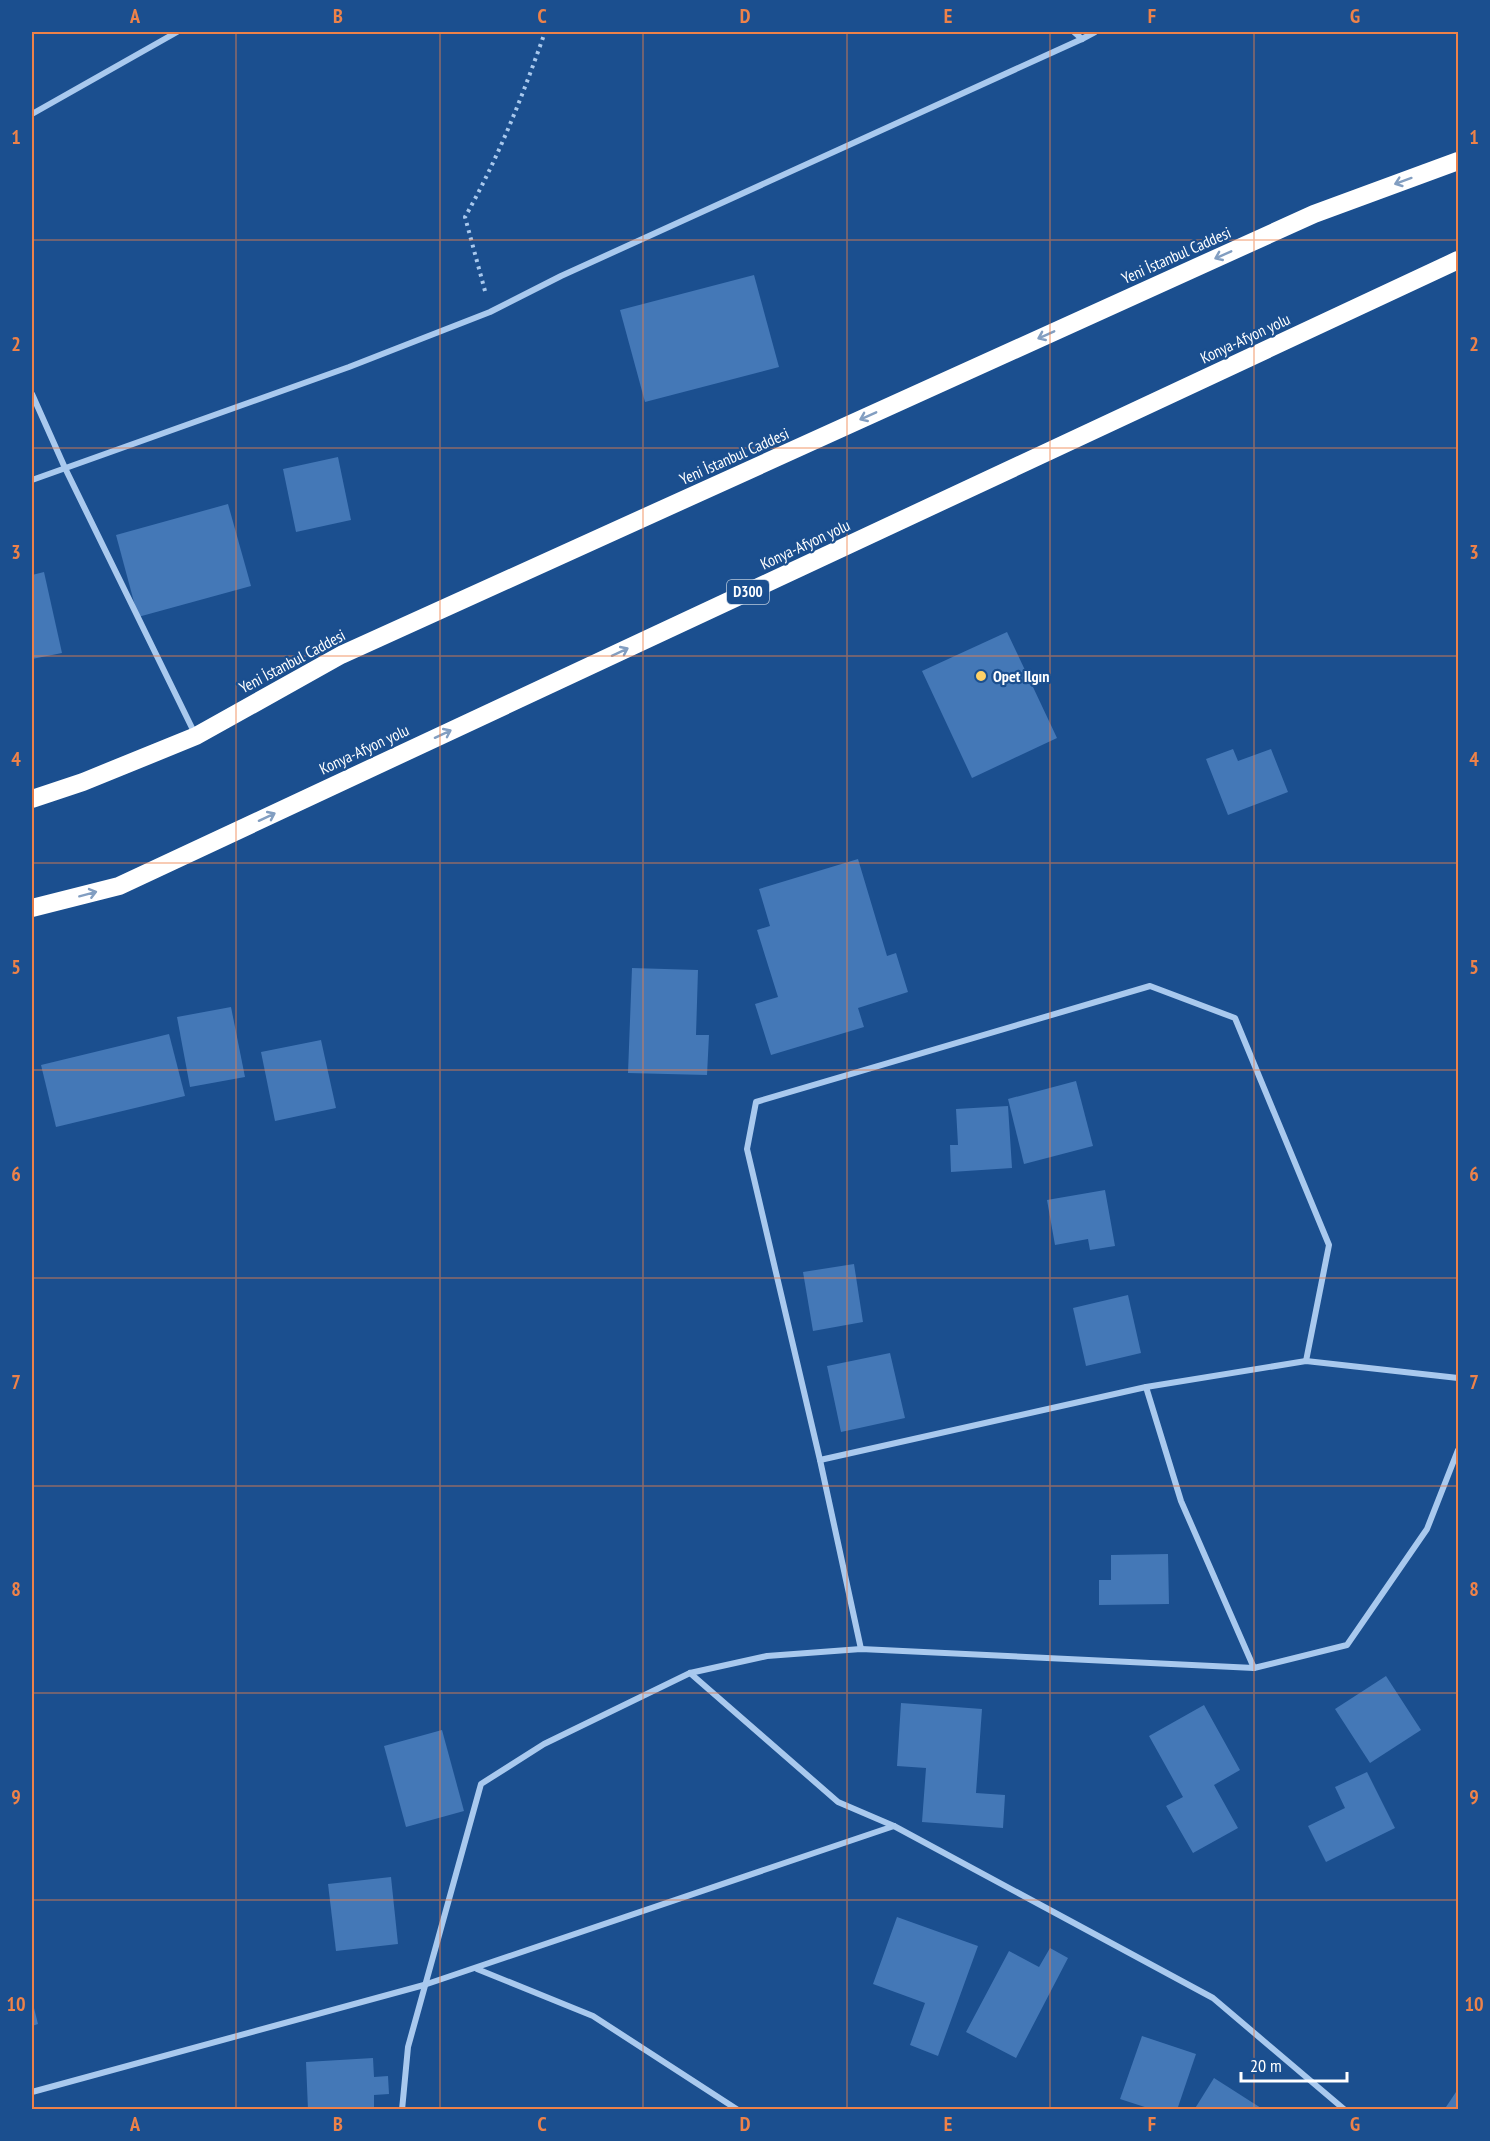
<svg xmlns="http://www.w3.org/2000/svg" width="1490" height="2141" viewBox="0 0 1490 2141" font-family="'PT Sans Narrow',sans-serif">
  <rect width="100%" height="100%" fill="#1b4f8f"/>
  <g fill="#4478b7">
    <path d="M754,275L779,367L645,402L620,310Z"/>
    <path d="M338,457L351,520L296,532L283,469Z"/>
    <path d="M228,504L251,586L138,617L116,535Z"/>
    <path d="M44,572L62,653L32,659V575Z"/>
    <path d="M1007,632L1057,738L972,778L922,671Z"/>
    <path d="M1233,749L1238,761L1271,749L1288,792L1228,815L1206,759Z"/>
    <path d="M858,859L887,956L896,953L908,992L858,1008L864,1027L771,1055L755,1004L778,997L757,930L770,926L759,889Z"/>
    <path d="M632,968L698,970L696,1035H709L707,1075L628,1073Z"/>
    <path d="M231,1007L245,1077L190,1087L177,1017Z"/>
    <path d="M169,1034L185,1096L56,1127L41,1065Z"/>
    <path d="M321,1040L336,1108L275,1121L261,1052Z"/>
    <path d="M1076,1081L1093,1146L1024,1164L1008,1099Z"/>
    <path d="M1008,1106L1012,1168L951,1172L950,1145H958L956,1109Z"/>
    <path d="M1105,1190L1115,1246L1090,1250L1088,1239L1055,1245L1047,1200Z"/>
    <path d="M854,1264L863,1322L813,1331L803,1272Z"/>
    <path d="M1128,1295L1141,1353L1086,1366L1073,1308Z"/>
    <path d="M890,1353L905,1418L841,1432L827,1366Z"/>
    <path d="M1168,1554L1169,1604L1099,1605V1580H1111V1555Z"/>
    <path d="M1386,1676L1421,1730L1370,1763L1335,1709Z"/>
    <path d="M901,1703L982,1709L976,1793L1005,1795L1003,1828L922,1822L926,1768L897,1766Z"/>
    <path d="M1204,1705L1240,1770L1214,1785L1238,1828L1193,1853L1166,1806L1183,1797L1149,1736Z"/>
    <path d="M442,1730L464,1811L406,1827L384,1746Z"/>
    <path d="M1367,1772L1395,1828L1326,1862L1308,1826L1345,1808L1335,1787Z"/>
    <path d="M391,1877L398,1944L336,1951L328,1884Z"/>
    <path d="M897,1917L978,1946L938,2056L910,2045L925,2003L873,1984Z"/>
    <path d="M1050,1948L1068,1958L1016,2058L966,2032L1009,1951L1039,1967Z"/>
    <path d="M32,2000L38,2024L32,2026Z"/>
    <path d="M1142,2036L1196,2054L1177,2110H1154L1120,2099Z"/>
    <path d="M373,2058L374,2077L388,2076L389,2094L374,2095V2110H308L306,2062Z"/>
    <path d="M1214,2078L1261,2108L1260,2110H1194Z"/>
    <path d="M1458,2089V2110H1444Z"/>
  </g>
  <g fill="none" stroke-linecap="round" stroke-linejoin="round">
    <path stroke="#a9c9ee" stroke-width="4" stroke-dasharray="3 4.5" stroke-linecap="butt" d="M485,291L465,217C498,159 523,95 545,32"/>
    <g stroke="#a9c9ee" stroke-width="6">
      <path d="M1074,32L1082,39"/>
      <path d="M32,114L177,32"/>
      <path d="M32,394L65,468L195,734"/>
      <path d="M32,480L349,367L490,312L561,276L1082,39L1095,32"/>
      <path d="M1146,1387L1181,1501L1254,1668"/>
      <path d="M820,1460L1146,1387L1306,1361L1458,1378"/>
      <path d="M861,1649L820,1460L747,1149L756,1102L1150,986L1235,1018L1329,1245L1306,1361"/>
      <path d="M690,1673L838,1802L894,1826L1213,1998L1345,2110"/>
      <path d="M477,1969L593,2016L738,2110"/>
      <path d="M32,2092L424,1985L894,1826"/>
      <path d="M402,2110L408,2047L481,1784L544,1744L690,1673L767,1656L861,1649L1254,1668L1347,1645L1427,1529L1458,1450"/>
    </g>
    <g stroke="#fff" stroke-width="18">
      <path d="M32,799L83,782L196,736L341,655L1314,214L1458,161"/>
      <path d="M32,908L119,886L1458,260"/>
    </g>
  </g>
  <defs><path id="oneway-shaft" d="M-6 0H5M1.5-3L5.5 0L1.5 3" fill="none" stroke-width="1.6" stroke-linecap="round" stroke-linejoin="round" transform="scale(1.5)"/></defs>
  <g stroke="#829ec1">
    <use href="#oneway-shaft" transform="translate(1403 181) rotate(160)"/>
    <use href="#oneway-shaft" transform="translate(1223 255) rotate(156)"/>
    <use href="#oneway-shaft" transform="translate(1046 335) rotate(156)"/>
    <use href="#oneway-shaft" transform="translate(868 416) rotate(156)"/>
    <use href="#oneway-shaft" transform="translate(620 652) rotate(-25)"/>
    <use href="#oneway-shaft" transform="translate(443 734) rotate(-25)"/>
    <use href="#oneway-shaft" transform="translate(267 817) rotate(-25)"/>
    <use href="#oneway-shaft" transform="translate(88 894) rotate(-15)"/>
  </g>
  <path fill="none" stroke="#ee8249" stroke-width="1.5" stroke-opacity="0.55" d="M236,32V2110M440,32V2110M643,32V2110M847,32V2110M1050,32V2110M1254,32V2110M32,240H1458M32,448H1458M32,656H1458M32,863H1458M32,1070H1458M32,1278H1458M32,1486H1458M32,1693H1458M32,1900H1458"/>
  <circle fill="#ffd166" stroke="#1b4f8f" stroke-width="2" cx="981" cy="676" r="6"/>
  <g text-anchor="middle" stroke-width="4.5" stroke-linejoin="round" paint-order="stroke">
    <rect fill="#1b4f8f" stroke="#bbcadd" stroke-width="1.5" x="727" y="580" width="42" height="24" rx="4.5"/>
    <g font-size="15" font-weight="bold" fill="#fff">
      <text x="748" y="597">D300</text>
    </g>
    <g font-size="16" fill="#fff" stroke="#1b4f8f">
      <text transform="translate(1176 255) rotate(-24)" y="6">Yeni İstanbul Caddesi</text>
      <text transform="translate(1245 338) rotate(-25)" y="6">Konya-Afyon yolu</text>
      <text transform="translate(734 456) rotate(-24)" y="6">Yeni İstanbul Caddesi</text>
      <text transform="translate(805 544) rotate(-25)" y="6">Konya-Afyon yolu</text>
      <text transform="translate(292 661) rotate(-28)" y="6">Yeni İstanbul Caddesi</text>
      <text transform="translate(364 749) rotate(-25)" y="6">Konya-Afyon yolu</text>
    </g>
    <g font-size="16" font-weight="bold" fill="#fff" stroke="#1b4f8f" text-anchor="start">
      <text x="993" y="682">Opet Ilgın</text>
    </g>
  </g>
  <rect width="1490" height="2141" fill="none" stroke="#1b4f8f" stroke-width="66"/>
  <path d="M1241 2072v9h106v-9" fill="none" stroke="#ffffff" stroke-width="3"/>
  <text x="1250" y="2072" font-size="18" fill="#ffffff" stroke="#1b4f8f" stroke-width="4.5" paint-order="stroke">20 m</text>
  <rect x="33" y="33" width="1424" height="2075" fill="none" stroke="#ee8249" stroke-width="2"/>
  <g font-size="20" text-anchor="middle" font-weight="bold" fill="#ee8249">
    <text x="135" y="23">A</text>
    <text x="338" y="23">B</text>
    <text x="542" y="23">C</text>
    <text x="745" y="23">D</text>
    <text x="948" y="23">E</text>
    <text x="1152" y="23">F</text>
    <text x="1355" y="23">G</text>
    <text x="16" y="144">1</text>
    <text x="1474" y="144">1</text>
    <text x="16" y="351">2</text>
    <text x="1474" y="351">2</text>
    <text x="16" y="559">3</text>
    <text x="1474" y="559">3</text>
    <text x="16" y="766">4</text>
    <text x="1474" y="766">4</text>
    <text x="16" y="974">5</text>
    <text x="1474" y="974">5</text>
    <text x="16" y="1181">6</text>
    <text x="1474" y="1181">6</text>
    <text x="16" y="1389">7</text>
    <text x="1474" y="1389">7</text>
    <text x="16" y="1596">8</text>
    <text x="1474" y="1596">8</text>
    <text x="16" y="1804">9</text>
    <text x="1474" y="1804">9</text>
    <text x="16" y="2011">10</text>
    <text x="1474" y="2011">10</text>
    <text x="135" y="2131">A</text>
    <text x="338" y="2131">B</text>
    <text x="542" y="2131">C</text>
    <text x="745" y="2131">D</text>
    <text x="948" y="2131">E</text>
    <text x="1152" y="2131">F</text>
    <text x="1355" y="2131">G</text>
  </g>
</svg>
